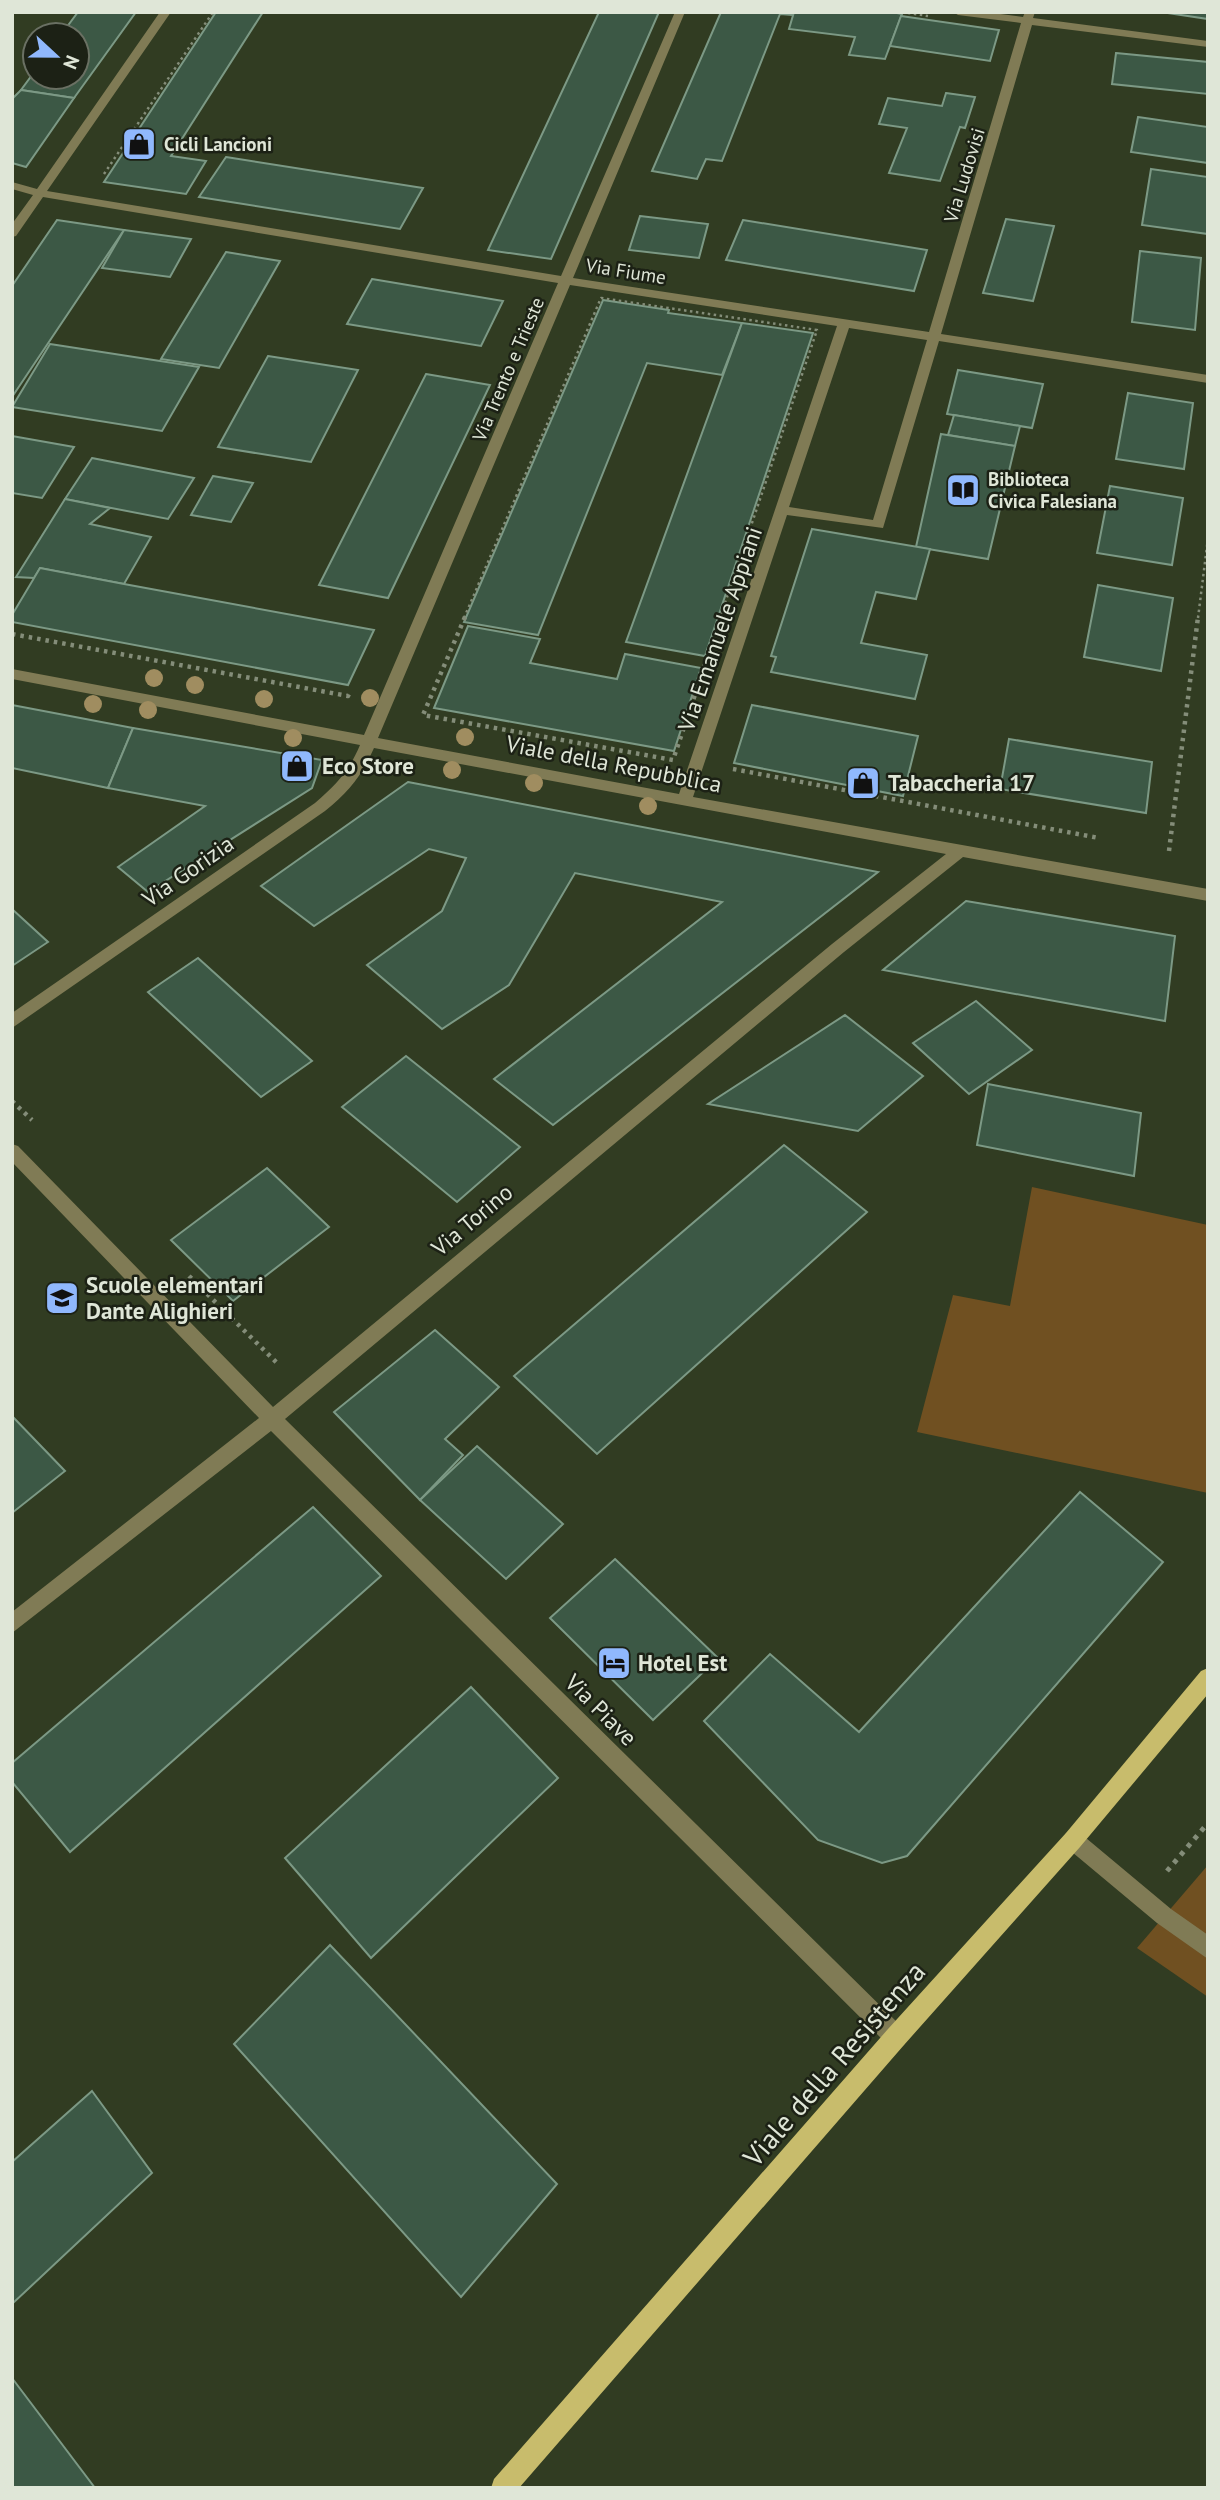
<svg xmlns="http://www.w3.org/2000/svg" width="1220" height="2500" viewBox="0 0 1220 2500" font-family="'PT Sans',sans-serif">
  <rect width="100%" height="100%" fill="#313c22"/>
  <g fill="#705021">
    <path d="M1032,1187L1208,1225V1493L917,1432L953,1295L1010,1306Z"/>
    <path d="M1208,1865V1997L1137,1948Z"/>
  </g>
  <g fill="#3c5845" stroke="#7c9985" stroke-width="2">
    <path d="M78,12H136L74,98L21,90L35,71V77H77V35H61Z"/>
    <path d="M216,12H263L171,156L206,161L186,194L104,182Z"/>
    <path d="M599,12H659L551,259L488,250Z"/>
    <path d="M721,12H794L792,15L780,14L722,161L706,159L697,179L652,171Z"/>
    <path d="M794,12H892L902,14L885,59L849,55L855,37L789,29Z"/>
    <path d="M1161,12H1208V19Z"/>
    <path d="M901,16L999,30L990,61L890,46Z"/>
    <path d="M1116,53L1208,62V94L1112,84Z"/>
    <path d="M21,90L74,98L26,167L12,163V99Z"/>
    <path d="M946,93L975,97L965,128L960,127L940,181L889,173L907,128L879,124L888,98L942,106Z"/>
    <path d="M1138,117L1208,127V163L1131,152Z"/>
    <path d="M226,157L423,188L400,229L199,197Z"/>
    <path d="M1151,169L1208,177V234L1142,225Z"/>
    <path d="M640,216L708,224L699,258L629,250Z"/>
    <path d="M1006,219L1054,226L1033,301L983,293Z"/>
    <path d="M57,220L124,230L12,397V286Z"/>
    <path d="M743,220L927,250L914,291L726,260Z"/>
    <path d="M124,230L191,239L170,277L102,268Z"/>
    <path d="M1140,251L1201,258L1195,330L1132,322Z"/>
    <path d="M226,252L280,261L219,368L161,359Z"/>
    <path d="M372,279L503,301L481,346L347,324Z"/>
    <path d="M603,300L669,310L668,313L742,323L722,375L647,363L538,635L464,622Z"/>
    <path d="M742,323L813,333L705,656L626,642Z"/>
    <path d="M50,344L199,367L162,431L12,407Z"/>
    <path d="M268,356L358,370L311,462L218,447Z"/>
    <path d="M958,370L1043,384L1032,428L947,414Z"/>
    <path d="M426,374L490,385L388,598L319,585Z"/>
    <path d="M1128,393L1193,403L1184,469L1116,459Z"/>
    <path d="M954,415L1020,426L1015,446L948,435Z"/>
    <path d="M941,434L1015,446L988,559L916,547Z"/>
    <path d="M12,436L74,447L42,498L12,493Z"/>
    <path d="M92,458L194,478L168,519L65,499Z"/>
    <path d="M213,476L253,483L231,522L191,515Z"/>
    <path d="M1110,486L1183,498L1172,565L1097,553Z"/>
    <path d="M65,499L110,508L90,524L151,537L124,584L40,568L34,578L16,577Z"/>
    <path d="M812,529L930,549L916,599L876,592L861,643L927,655L915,699L771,672L776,657L771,656Z"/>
    <path d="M40,568L124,584L374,630L348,685L12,622V615Z"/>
    <path d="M1098,585L1173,598L1161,671L1084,657Z"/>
    <path d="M468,626L540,639L530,663L617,679L625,654L701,668L674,751L434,708Z"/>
    <path d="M12,705L133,728L108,788L12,768Z"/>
    <path d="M752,705L918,736L903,796L734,763Z"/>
    <path d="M133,728L322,760L312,788L148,892L118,867L205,806L108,788Z"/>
    <path d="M1009,739L1152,762L1146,813L1000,789Z"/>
    <path d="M408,782L878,872L553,1125L494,1079L722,902L575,873L509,985L442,1029L367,965L442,911L466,858L429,849L314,926L261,886Z"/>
    <path d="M966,901L1175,936L1165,1021L883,970Z"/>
    <path d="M12,909L48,942L12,966Z"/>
    <path d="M198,958L312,1061L261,1097L148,992Z"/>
    <path d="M976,1001L1032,1050L969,1094L913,1043Z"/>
    <path d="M845,1015L923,1076L858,1131L708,1104Z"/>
    <path d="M406,1056L520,1147L457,1202L342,1107Z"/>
    <path d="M988,1084L1141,1113L1134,1176L977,1145Z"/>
    <path d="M784,1145L867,1212L597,1454L514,1376Z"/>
    <path d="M267,1168L329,1227L233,1301L171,1240Z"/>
    <path d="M435,1330L499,1387L445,1439L463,1455L420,1500L334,1412Z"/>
    <path d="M12,1416L65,1471L12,1513Z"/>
    <path d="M477,1446L563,1524L506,1579L420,1500Z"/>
    <path d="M1080,1492L1163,1562L907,1856L882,1863L818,1840L704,1721L770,1654L859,1732Z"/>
    <path d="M313,1507L381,1576L70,1852L12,1782V1763Z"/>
    <path d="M615,1559L718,1658L653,1720L550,1618Z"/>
    <path d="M471,1687L558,1778L371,1958L285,1858Z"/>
    <path d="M330,1945L557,2184L461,2297L234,2044Z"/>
    <path d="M92,2091L152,2173L12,2304V2162Z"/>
    <path d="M12,2378L95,2488H12Z"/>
  </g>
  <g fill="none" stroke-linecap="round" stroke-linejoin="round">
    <g stroke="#848d79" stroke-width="2.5" stroke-dasharray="2.5 3.5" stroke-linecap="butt">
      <path d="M902,12L928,16"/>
      <path d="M104,174L213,12"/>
      <path d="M464,618L601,298L817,330L720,618"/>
      <path d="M1198,618L1208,538"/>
    </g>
    <g stroke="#848d79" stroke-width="4.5" stroke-dasharray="3.5 5" stroke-linecap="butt">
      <path d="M465,617L423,715L673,760L721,617"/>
      <path d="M12,634L348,696L350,692"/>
      <path d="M733,769L1099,838"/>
      <path d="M1169,851L1198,617"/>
      <path d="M12,1101L32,1120"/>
      <path d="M189,1276L277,1363L280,1361"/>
    </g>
    <path stroke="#848d79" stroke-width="5" stroke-dasharray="4.5 6" stroke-linecap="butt" d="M1167,1871L1208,1823"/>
    <g fill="#807b55" fill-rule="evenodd">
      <path d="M160,12H171L47,191L561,276L675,12H685L573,278L929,332L1021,23L958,15L953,12H985L1023,17L1025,12H1035L1033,18L1208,41V47L1032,25L941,334L1208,375V383L939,341L883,528L787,515L693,797L1208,889V901L963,857L844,952L285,1419L904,2029L907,2037L904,2045L896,2048L888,2045L271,1431L12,1633V1612L259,1418L12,1162V1144L18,1146L273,1407L832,944L946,854L374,748C362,775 349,792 325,811L12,1028V1013L315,803C336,785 349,771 360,745L12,679V669L364,735L558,283L43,197L16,236L12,237V224L33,195L12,189V182L37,189ZM570,285L837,326L679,794L378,738ZM849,328L927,340L873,520L789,507Z"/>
      <path d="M1073,1830L1080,1833L1171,1909L1208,1935V1959L1157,1923L1066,1847L1063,1840L1066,1833Z"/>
    </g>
    <path fill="#c8bc6c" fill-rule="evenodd" d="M1208,1668V1694L1080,1847L904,2045L519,2488H491L494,2479L888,2029L1066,1833L1201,1671Z"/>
  </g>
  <g fill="#a08d60">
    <circle cx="154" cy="678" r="9"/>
    <circle cx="195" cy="685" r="9"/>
    <circle cx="370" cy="698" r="9"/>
    <circle cx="264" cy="699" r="9"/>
    <circle cx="93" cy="704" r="9"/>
    <circle cx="148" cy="710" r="9"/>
    <circle cx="465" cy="737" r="9"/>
    <circle cx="293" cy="738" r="9"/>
    <circle cx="452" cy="770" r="9"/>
    <circle cx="534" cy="783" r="9"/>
    <circle cx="648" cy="806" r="9"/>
  </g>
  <defs>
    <g id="shop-square" transform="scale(1.75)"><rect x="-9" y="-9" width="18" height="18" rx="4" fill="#90b8fd" stroke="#1c2115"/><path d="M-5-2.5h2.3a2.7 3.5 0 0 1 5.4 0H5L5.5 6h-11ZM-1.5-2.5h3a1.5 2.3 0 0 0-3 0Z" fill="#111"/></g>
    <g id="library-square" transform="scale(1.75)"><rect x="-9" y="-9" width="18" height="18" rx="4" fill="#90b8fd" stroke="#1c2115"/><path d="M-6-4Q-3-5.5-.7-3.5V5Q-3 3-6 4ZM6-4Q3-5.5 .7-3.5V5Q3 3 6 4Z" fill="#111"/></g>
    <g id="school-square" transform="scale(1.75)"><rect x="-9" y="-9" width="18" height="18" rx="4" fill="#90b8fd" stroke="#1c2115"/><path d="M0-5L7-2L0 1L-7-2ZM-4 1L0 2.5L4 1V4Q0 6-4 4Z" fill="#111"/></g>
    <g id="hotel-square" transform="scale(1.75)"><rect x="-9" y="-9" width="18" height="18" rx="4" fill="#90b8fd" stroke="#1c2115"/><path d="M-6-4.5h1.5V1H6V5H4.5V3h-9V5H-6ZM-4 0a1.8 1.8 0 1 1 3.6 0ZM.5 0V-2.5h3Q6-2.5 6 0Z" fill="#111"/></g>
  </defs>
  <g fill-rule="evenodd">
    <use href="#shop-square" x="139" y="144"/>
    <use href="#library-square" x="963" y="490"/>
    <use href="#shop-square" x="297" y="766"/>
    <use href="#shop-square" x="863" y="783"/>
    <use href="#school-square" x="62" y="1298"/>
    <use href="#hotel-square" x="614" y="1663"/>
  </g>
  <g text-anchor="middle" stroke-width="5" stroke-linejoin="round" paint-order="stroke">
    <g font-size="19" font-weight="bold" fill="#dfe6d7" stroke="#1c2115" text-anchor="start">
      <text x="164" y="151">Cicli Lancioni</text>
      <text x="988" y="486">Biblioteca<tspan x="988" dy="22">Civica Falesiana</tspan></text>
    </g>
    <g font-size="19" fill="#dfe6d7" stroke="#1c2115">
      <text transform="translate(964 175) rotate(-73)" y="7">Via Ludovisi</text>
      <text transform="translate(626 271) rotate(9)" y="7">Via Fiume</text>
      <text transform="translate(508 369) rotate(-67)" y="7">Via Trento e Trieste</text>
    </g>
    <g font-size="23" fill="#dfe6d7" stroke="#1c2115">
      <text transform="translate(720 629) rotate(-71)" y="8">Via Emanuele Appiani</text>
      <text transform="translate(614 764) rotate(11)" y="8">Viale della Repubblica</text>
      <text transform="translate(188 871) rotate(-35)" y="8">Via Gorizia</text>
      <text transform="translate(472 1220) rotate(-40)" y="8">Via Torino</text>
      <text transform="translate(601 1710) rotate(45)" y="8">Via Piave</text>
    </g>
    <g font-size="23" font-weight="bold" fill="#dfe6d7" stroke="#1c2115" text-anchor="start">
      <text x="322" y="774">Eco Store</text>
      <text x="888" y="791">Tabaccheria 17</text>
      <text x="86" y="1293">Scuole elementari<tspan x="86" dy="26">Dante Alighieri</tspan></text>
      <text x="638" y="1671">Hotel Est</text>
    </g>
    <g font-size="28" fill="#dfe6d7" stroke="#1c2115">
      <text transform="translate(834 2064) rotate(-49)" y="10">Viale della Resistenza</text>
    </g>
  </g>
  <rect width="1220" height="2500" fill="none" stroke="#dfe6d7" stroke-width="28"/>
  <g transform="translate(56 56) rotate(112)"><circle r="33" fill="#1c2115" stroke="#6a7063" stroke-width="2"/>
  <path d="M0-5L12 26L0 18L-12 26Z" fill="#90b8fd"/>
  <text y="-10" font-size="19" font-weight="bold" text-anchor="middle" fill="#dfe6d7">N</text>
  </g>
</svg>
